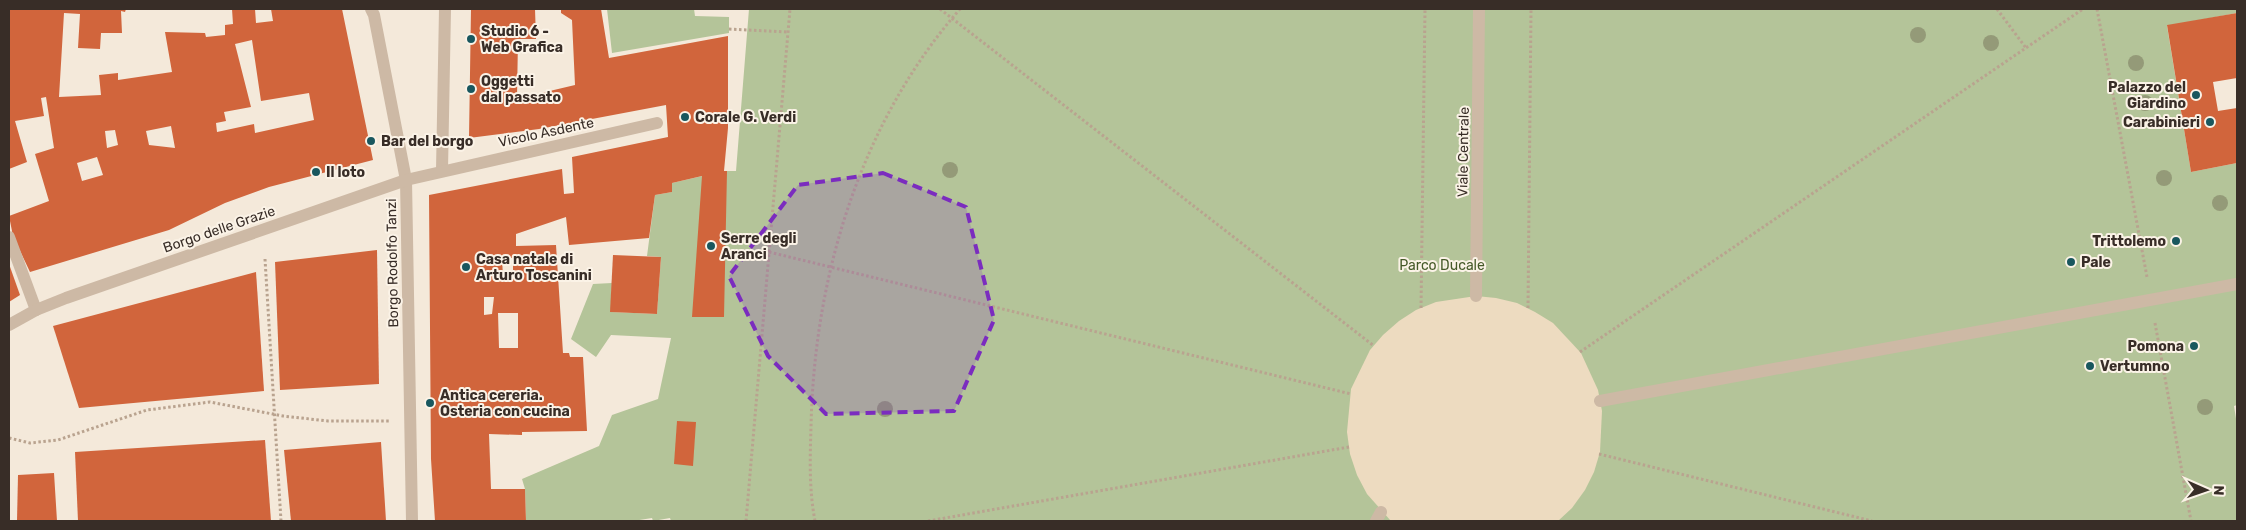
<svg xmlns="http://www.w3.org/2000/svg" width="2246" height="530" viewBox="0 0 2246 530" font-family="Rubik,sans-serif">
  <rect width="100%" height="100%" fill="#f4e9da"/>
  <g fill="#b4c499">
    <path d="M607,9H694L695,16L729,17V33L612,53Z"/>
    <path d="M749,9H2237V13L2167,26L2191,172L2237,163V405L2234,406L2237,425V521H671L670,518L653,521L652,518L633,521H526L525,489L522,479L599,446L612,415L658,399L671,338L611,335L596,357L571,339L593,284L612,283L611,312L657,314L661,257L647,256L655,195L672,192V183L724,171H736Z"/>
  </g>
  <path fill="#eddbc0" d="M1476,296L1496,298L1517,303L1535,312L1553,323L1581,353L1598,390L1602,411L1600,452L1594,472L1585,490L1572,508L1558,521H1391L1367,494L1357,475L1350,454L1347,432L1351,389L1370,350L1383,335L1399,321L1416,310L1436,302Z"/>
  <g fill="#d1653c" fill-rule="evenodd">
    <path d="M9,9H126L125,12L121,11L122,33H101L100,49L78,48L80,14L64,13L59,97L101,95L99,75L118,73V80L172,72L165,32L205,33L206,37L225,35V25L233,24L232,9H255L256,23L273,21L271,9H342L373,160L269,187L225,203L169,230L30,272L13,236L9,216L49,201L35,154L54,148L46,97L41,98L44,116L15,121L27,162L9,169ZM252,40L261,101L309,93L314,120L255,133L254,124L217,132L216,123L226,121L224,112L251,107L235,44ZM171,126L175,148L149,145L146,131ZM115,130L118,145L107,148L105,131ZM97,157L103,175L82,181L77,163Z"/>
    <path d="M471,9H535L536,39H518L517,97H537V94L575,85L572,20L561,13V9H601L609,58L728,36V128L724,171H727L724,317H692L702,176L672,183V192L655,195L649,238L569,245L566,217L516,234V246L556,245L563,353H569L570,357H583L587,431L522,432V435L489,434L491,489H525L526,521H435L431,459L429,195L562,169L564,194L574,193L572,157L668,137L666,105L539,129L469,138ZM502,258H513V277H503ZM484,297H494L492,314L484,315ZM498,313H518V348H499Z"/>
    <path d="M2237,13V78L2213,82L2218,111L2237,108V163L2191,172L2167,25Z"/>
    <path d="M377,250L379,384L280,390L275,262Z"/>
    <path d="M613,255L661,257L657,314L610,312Z"/>
    <path d="M9,264L20,295L9,302Z"/>
    <path d="M256,272L264,391L79,408L53,326Z"/>
    <path d="M677,421L696,422L693,466L674,464Z"/>
    <path d="M265,440L271,521H78L75,452Z"/>
    <path d="M381,442L386,521H291L284,450Z"/>
    <path d="M54,473L57,521H17L18,475Z"/>
  </g>
  <g fill="none" stroke-linecap="round" stroke-linejoin="round">
    <g stroke="#b9a38f" stroke-width="3" stroke-dasharray="2.5 2.5" stroke-linecap="butt">
      <path d="M940,9L1374,346"/>
      <path d="M1997,9L2026,48"/>
      <path d="M2097,9L2147,277"/>
      <path d="M729,29L788,32"/>
      <path d="M769,252L1351,394"/>
      <path d="M265,259L281,521"/>
      <path d="M1421,308L1425,9"/>
      <path d="M1528,308L1531,9"/>
      <path d="M2155,323L2191,521"/>
      <path d="M1580,352L2083,9"/>
      <path d="M9,438L30,443L58,440L147,410L210,402L283,416L328,421H389"/>
      <path d="M1599,454L1872,521"/>
      <path d="M746,521L790,9"/>
      <path d="M815,521C809,490 810,458 811,427C814,277 860,123 960,9"/>
      <path d="M928,521L1349,447"/>
    </g>
    <g stroke="#cdb9a5" stroke-width="12">
      <path d="M371,9L374,15L406,180L412,521"/>
      <path d="M442,170L445,9"/>
      <path d="M9,237L36,310"/>
      <path d="M1476,296L1479,9"/>
      <path d="M9,325L36,310L66,298L406,180L657,123"/>
      <path d="M1600,401L2237,284"/>
      <path d="M1376,521L1381,512"/>
    </g>
  </g>
  <g fill="#949a78">
    <circle cx="1918" cy="35" r="8"/>
    <circle cx="1991" cy="43" r="8"/>
    <circle cx="2136" cy="63" r="8"/>
    <circle cx="2145" cy="103" r="8"/>
    <circle cx="950" cy="170" r="8"/>
    <circle cx="2164" cy="178" r="8"/>
    <circle cx="2220" cy="203" r="8"/>
    <circle cx="2205" cy="407" r="8"/>
    <circle cx="885" cy="409" r="8"/>
  </g>
  <path fill="#7b2cbf" fill-opacity="0.2" stroke="#7b2cbf" stroke-width="4" stroke-dasharray="10 6" stroke-linejoin="round" d="M883,173L966,207L994,320L954,411L826,414L768,356L729,276L798,185Z"/>
  <g fill="#19575e" stroke="#fbf3e7" stroke-width="2">
    <circle cx="471" cy="39" r="5"/>
    <circle cx="471" cy="89" r="5"/>
    <circle cx="2196" cy="95" r="5"/>
    <circle cx="685" cy="117" r="5"/>
    <circle cx="2210" cy="122" r="5"/>
    <circle cx="371" cy="141" r="5"/>
    <circle cx="316" cy="172" r="5"/>
    <circle cx="2176" cy="241" r="5"/>
    <circle cx="711" cy="246" r="5"/>
    <circle cx="2071" cy="262" r="5"/>
    <circle cx="466" cy="267" r="5"/>
    <circle cx="2194" cy="346" r="5"/>
    <circle cx="2090" cy="366" r="5"/>
    <circle cx="430" cy="403" r="5"/>
  </g>
  <g text-anchor="middle" stroke-width="4" stroke-linejoin="round" paint-order="stroke">
    <g font-size="14" font-weight="bold" fill="#382d27" stroke="#fbf3e7" text-anchor="start">
      <text x="481" y="36">Studio 6 -<tspan x="481" dy="16">Web Grafica</tspan></text>
      <text x="481" y="86">Oggetti<tspan x="481" dy="16">dal passato</tspan></text>
      <text x="2186" y="92" text-anchor="end">Palazzo del<tspan x="2186" dy="16">Giardino</tspan></text>
      <text x="695" y="122">Corale G. Verdi</text>
      <text x="2200" y="127" text-anchor="end">Carabinieri</text>
      <text x="381" y="146">Bar del borgo</text>
      <text x="326" y="177">Il loto</text>
      <text x="721" y="243">Serre degli<tspan x="721" dy="16">Aranci</tspan></text>
      <text x="2166" y="246" text-anchor="end">Trittolemo</text>
      <text x="476" y="264">Casa natale di<tspan x="476" dy="16">Arturo Toscanini</tspan></text>
      <text x="2081" y="267">Pale</text>
      <text x="2184" y="351" text-anchor="end">Pomona</text>
      <text x="2100" y="371">Vertumno</text>
      <text x="440" y="400">Antica cereria.<tspan x="440" dy="16">Osteria con cucina</tspan></text>
    </g>
    <g font-size="14" fill="#382d27" stroke="#fbf3e7">
      <text transform="translate(546 132) rotate(-12)" y="5">Vicolo Asdente</text>
      <text transform="translate(1463 152) rotate(-89)" y="5">Viale Centrale</text>
      <text transform="translate(219 229) rotate(-19)" y="5">Borgo delle Grazie</text>
      <text transform="translate(392 263) rotate(-91)" y="5">Borgo Rodolfo Tanzi</text>
    </g>
    <g font-size="14" fill="#455928" stroke="#fbf3e7">
      <text x="1442" y="270">Parco Ducale</text>
    </g>
  </g>
  <rect width="2246" height="530" fill="none" stroke="#382d27" stroke-width="20"/>
  <g transform="translate(2206 490) rotate(92)" stroke="#fbf3e7" stroke-width="4" paint-order="stroke">
  <path d="M0-4L9 19L0 12L-9 19Z" fill="#382d27"/>
  <text y="-8" font-size="14" font-weight="bold" text-anchor="middle" fill="#382d27">N</text>
  </g>
</svg>
